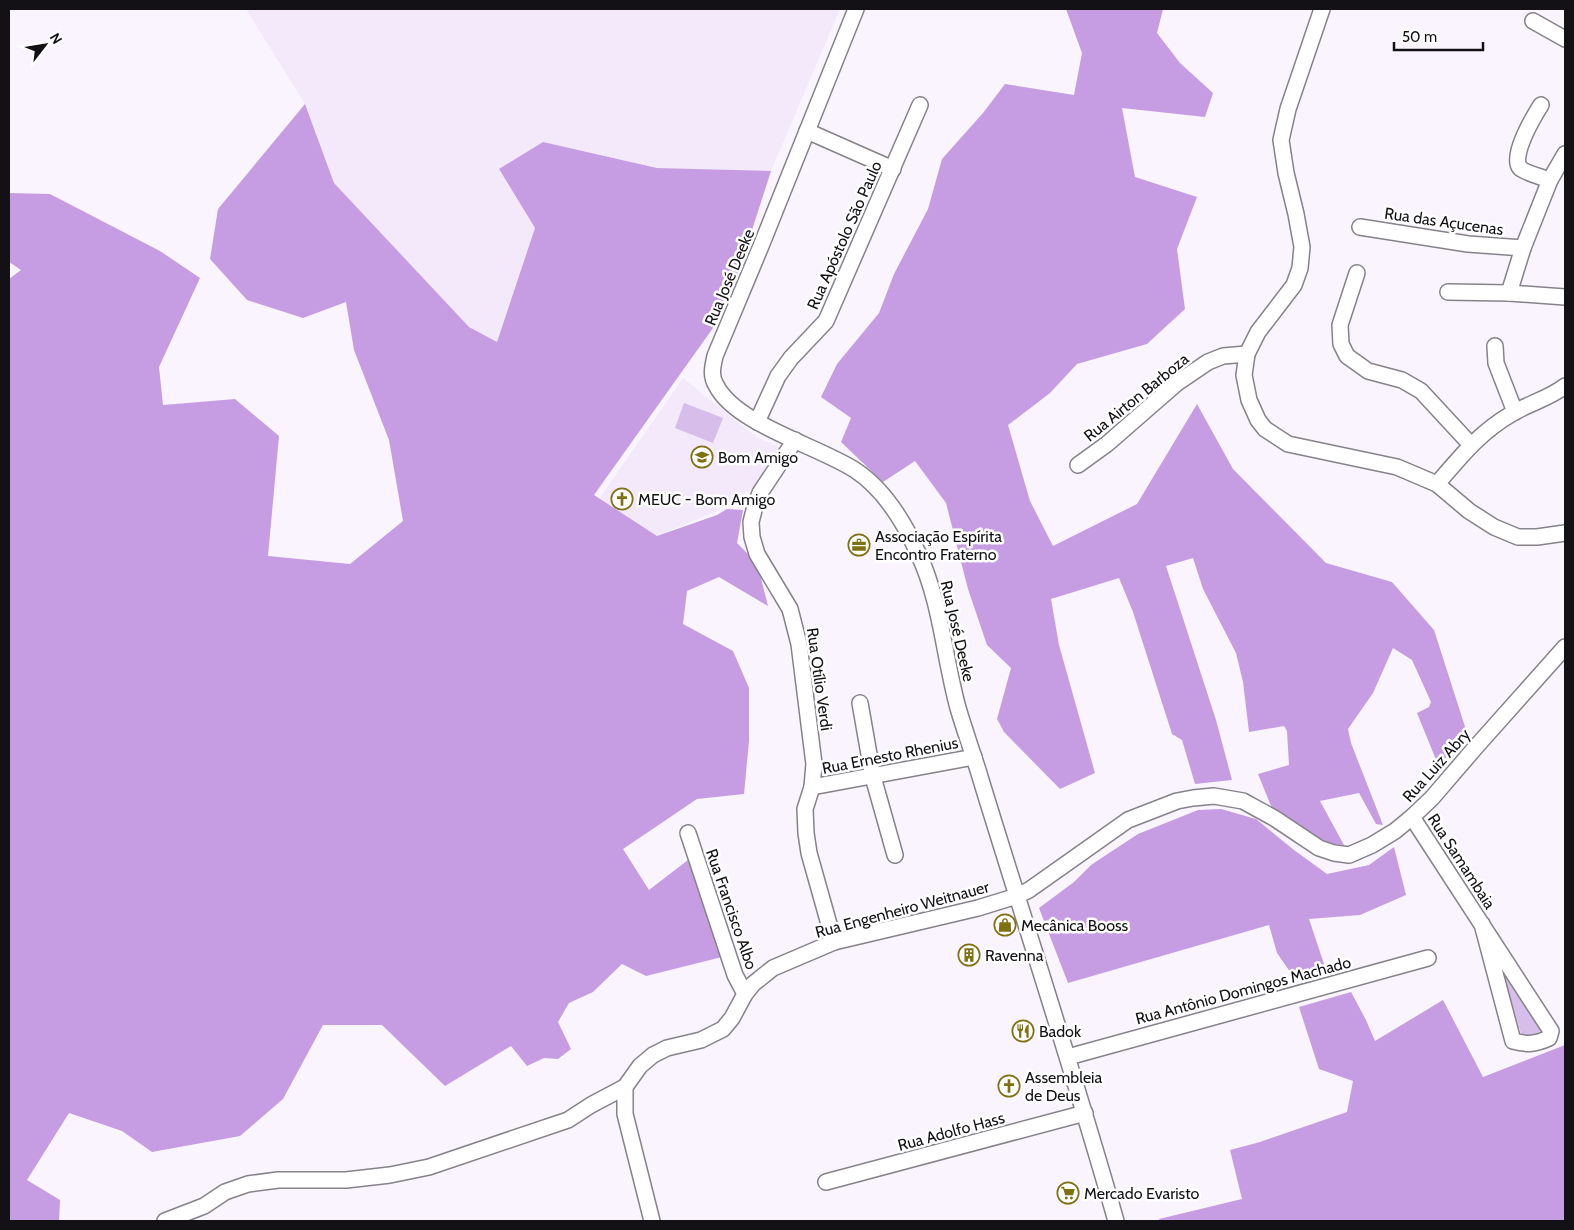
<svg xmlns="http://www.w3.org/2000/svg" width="1574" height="1230" viewBox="0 0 1574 1230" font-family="Cabin,sans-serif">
  <rect width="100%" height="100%" fill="#f9f4fe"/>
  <g fill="#f3e9fa">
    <path d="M246,9H840L771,171L657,168L543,142L499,170L535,228L497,342L469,328L334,183L305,104Z"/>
    <path d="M683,378L746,429L760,439L782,448L756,486L713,513L657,536L599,499Z"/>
  </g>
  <g fill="#d6bdea">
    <path d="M684,403L723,418L713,443L675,428Z"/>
    <path d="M1498,958L1542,1031L1522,1037Z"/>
  </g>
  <g fill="#c69de3">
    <path d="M1066,9H1163L1157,33L1180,63L1213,93L1205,117L1122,108L1135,177L1197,197L1177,249L1185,309L1147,344L1077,364L1050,393L1008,425L1030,501L1053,546L1137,504L1197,404L1233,469L1326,563L1392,582L1434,630L1468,736L1439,767L1417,713L1429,707L1431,702L1412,660L1393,648L1373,693L1348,729L1351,743L1383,825L1376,824L1359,793L1320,801L1344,845L1327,844L1271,806L1258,774L1289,765L1287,731L1284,726L1249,732L1243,682L1236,653L1203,589L1193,558L1166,566L1216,720L1232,780L1195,784L1182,740L1172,734L1133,612L1119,578L1051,599L1059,645L1095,773L1060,789L1004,732L997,719L1011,668L987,645L968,589L946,503L915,461L883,482L841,442L851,418L821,397L837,364L879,313L894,274L928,209L942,159L983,113L1005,84L1074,95L1082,53Z"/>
    <path d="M305,104L334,183L469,327L497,342L535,228L499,169L543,142L657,168L771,171L734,286L713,328L594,495L657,536L717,515L727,509L743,510L737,543L757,563L768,606L719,577L687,591L683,624L733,651L749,688V741L744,794L697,799L623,849L649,890L688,860L722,957L646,976L622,964L593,992L569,1003L558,1022L571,1049L558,1059L544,1058L527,1066L511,1046L445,1086L382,1025H323L283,1099L240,1136L152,1152L122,1131L69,1113L27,1180L60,1200L59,1221H9V279L21,270L9,262V193L50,194L160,251L200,278L159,367L163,405L235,399L279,436L268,556L350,564L403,521L389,440L354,350L346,302L303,318L247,300L210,259L218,209Z"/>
    <path d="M1221,809L1256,819L1294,850L1327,874L1369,865L1394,847L1406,895L1360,915L1309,919L1325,967L1295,979L1277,953L1269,925L1068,983L1039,908L1074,882L1091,865L1138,834L1198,810Z"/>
    <path d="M1351,992L1366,1020L1375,1041L1443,1000L1483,1077L1565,1045V1221H1160L1159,1219L1242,1199L1230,1150L1260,1142L1347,1112L1353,1081L1319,1069L1299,1007Z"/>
  </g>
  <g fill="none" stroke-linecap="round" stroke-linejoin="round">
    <g stroke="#86828a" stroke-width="18">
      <g id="minor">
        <path d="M856,9L761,246L715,356C713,366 710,375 716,385C735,424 818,446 855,470C884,489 904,522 918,553C941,601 944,657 958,708C965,732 974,756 981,780C1026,927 1074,1073 1116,1221"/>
        <path d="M1322,9L1288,109L1281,140L1286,173L1296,214L1302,247L1300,268L1294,285L1258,332L1247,354L1244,375L1249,400L1258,420L1265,429L1288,444L1397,467L1437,484L1469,511L1494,527L1518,537H1537L1565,533"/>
        <path d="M1533,21L1565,39"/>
        <path d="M1541,105C1534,116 1510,156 1520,168C1525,173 1542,177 1550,180"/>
        <path d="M807,131L893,169"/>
        <path d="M1360,227L1468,244L1523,248"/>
        <path d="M1357,273L1340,325L1341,344L1347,356L1368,371L1402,380L1421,391L1471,445"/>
        <path d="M1448,292L1509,293L1565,297"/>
        <path d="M1509,293L1523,248L1550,180L1565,154"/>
        <path d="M1495,346L1496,363L1515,412"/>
        <path d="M757,422L778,376L791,358L826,321L920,105"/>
        <path d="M795,440L760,493L755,506L751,522L752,537L757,554L790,609L799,644L814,764L812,787L805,809L806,833L809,853L834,942"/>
        <path d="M1078,465L1107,444L1177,383L1208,362L1223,356L1247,354"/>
        <path d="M1437,484C1462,455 1480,432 1513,413C1530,403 1550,398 1565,386"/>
        <path d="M860,703L873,777L895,855"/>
        <path d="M812,787L974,757"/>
        <path d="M1412,817L1551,1031L1549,1038C1536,1044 1527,1045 1513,1041L1482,924"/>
        <path d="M688,833L735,975L745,994"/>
        <path d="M1068,1057L1428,958"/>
        <path d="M826,1182L1085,1113"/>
        <path d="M165,1221L204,1206L225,1192L248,1184L278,1180H346L390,1175L429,1167L568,1120L591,1105L625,1087"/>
        <path d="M652,1221L625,1114V1087L640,1066L653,1055L667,1048L701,1040L723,1029L732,1018L745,994L753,984L773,968L834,942L978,908L1017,896L1029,890L1128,820L1177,801L1193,798L1214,796L1243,801L1274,818L1319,848L1334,853L1349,855L1372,845L1395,831L1412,817L1432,798L1475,748L1565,647"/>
      </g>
    </g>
    <use href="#minor" stroke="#fff" stroke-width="15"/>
  </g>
  <defs>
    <g id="school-ring" transform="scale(1.125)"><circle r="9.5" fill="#fff" stroke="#7f7112" stroke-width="1.5"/><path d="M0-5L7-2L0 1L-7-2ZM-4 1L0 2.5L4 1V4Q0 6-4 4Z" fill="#7f7112"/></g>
    <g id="church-ring" transform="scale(1.125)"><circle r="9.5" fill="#fff" stroke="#7f7112" stroke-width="1.5"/><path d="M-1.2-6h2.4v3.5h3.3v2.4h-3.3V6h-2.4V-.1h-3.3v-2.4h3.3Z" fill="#7f7112"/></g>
    <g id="office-ring" transform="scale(1.125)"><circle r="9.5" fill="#fff" stroke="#7f7112" stroke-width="1.5"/><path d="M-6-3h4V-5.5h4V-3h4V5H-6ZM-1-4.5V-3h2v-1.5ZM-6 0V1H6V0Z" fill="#7f7112"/></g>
    <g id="shop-ring" transform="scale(1.125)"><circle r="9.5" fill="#fff" stroke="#7f7112" stroke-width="1.5"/><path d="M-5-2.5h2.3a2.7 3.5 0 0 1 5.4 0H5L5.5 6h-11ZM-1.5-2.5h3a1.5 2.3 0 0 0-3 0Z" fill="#7f7112"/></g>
    <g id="building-ring" transform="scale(1.125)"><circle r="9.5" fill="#fff" stroke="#7f7112" stroke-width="1.5"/><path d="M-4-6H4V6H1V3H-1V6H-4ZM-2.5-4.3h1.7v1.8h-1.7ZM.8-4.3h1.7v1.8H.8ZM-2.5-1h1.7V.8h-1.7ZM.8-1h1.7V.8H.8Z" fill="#7f7112"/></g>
    <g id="restaurant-ring" transform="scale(1.125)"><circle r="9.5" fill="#fff" stroke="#7f7112" stroke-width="1.5"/><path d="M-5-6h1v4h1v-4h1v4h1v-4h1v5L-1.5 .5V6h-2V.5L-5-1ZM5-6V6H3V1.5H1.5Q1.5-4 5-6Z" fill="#7f7112"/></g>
    <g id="supermarket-ring" transform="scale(1.125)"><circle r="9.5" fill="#fff" stroke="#7f7112" stroke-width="1.5"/><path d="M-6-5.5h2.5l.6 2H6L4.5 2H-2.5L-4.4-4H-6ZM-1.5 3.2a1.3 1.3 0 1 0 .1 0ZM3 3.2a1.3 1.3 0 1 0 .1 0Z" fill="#7f7112"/></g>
  </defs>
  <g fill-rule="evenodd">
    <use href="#school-ring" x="702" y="457"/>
    <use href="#church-ring" x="622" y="499"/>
    <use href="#office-ring" x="859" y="545"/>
    <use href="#shop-ring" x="1005" y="925"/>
    <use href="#building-ring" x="969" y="955"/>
    <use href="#restaurant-ring" x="1023" y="1031"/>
    <use href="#church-ring" x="1009" y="1086"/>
    <use href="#supermarket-ring" x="1068" y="1193"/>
  </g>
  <g text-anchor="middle" stroke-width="5" stroke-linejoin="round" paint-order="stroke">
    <g font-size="16" fill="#131115" stroke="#fff">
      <text transform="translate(1444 221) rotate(8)" y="6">Rua das Açucenas</text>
      <text transform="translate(844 235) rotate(-66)" y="6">Rua Apóstolo São Paulo</text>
      <text transform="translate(729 277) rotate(-67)" y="6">Rua José Deeke</text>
      <text transform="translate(1136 397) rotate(-39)" y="6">Rua Airton Barboza</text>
      <text transform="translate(958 631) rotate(77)" y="6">Rua José Deeke</text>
      <text transform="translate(820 679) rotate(82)" y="6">Rua Otílio Verdi</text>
      <text transform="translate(890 755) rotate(-11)" y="6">Rua Ernesto Rhenius</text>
      <text transform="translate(1436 765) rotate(-48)" y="6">Rua Luiz Abry</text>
      <text transform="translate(1462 861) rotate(57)" y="6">Rua Samambaia</text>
      <text transform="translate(732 909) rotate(71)" y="6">Rua Francisco Albo</text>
      <text transform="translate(902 909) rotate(-15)" y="6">Rua Engenheiro Weitnauer</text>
      <text transform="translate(1243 990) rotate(-15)" y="6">Rua Antônio Domingos Machado</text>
      <text transform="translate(951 1131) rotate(-15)" y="6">Rua Adolfo Hass</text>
    </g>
    <g font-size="16" fill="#131115" stroke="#fff" text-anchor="start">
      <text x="718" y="463">Bom Amigo</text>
      <text x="638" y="505">MEUC - Bom Amigo</text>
      <text x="875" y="542">Associação Espírita<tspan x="875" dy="18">Encontro Fraterno</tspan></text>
      <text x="1021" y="931">Mecânica Booss</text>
      <text x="985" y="961">Ravenna</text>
      <text x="1039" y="1037">Badok</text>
      <text x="1025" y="1083">Assembleia<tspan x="1025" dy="18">de Deus</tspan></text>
      <text x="1084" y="1199">Mercado Evaristo</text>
    </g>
  </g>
  <rect width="1574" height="1230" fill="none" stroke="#131115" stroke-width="20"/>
  <g transform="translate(45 45) rotate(59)" stroke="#ffffff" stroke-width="4" paint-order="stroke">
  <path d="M0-4L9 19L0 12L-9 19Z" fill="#131115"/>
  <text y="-8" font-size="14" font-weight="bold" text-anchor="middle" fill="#131115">N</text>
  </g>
  <path d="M1394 42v8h89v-8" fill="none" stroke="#131115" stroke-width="2.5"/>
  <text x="1402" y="42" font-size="15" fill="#131115" stroke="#ffffff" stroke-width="4" paint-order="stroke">50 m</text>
</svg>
